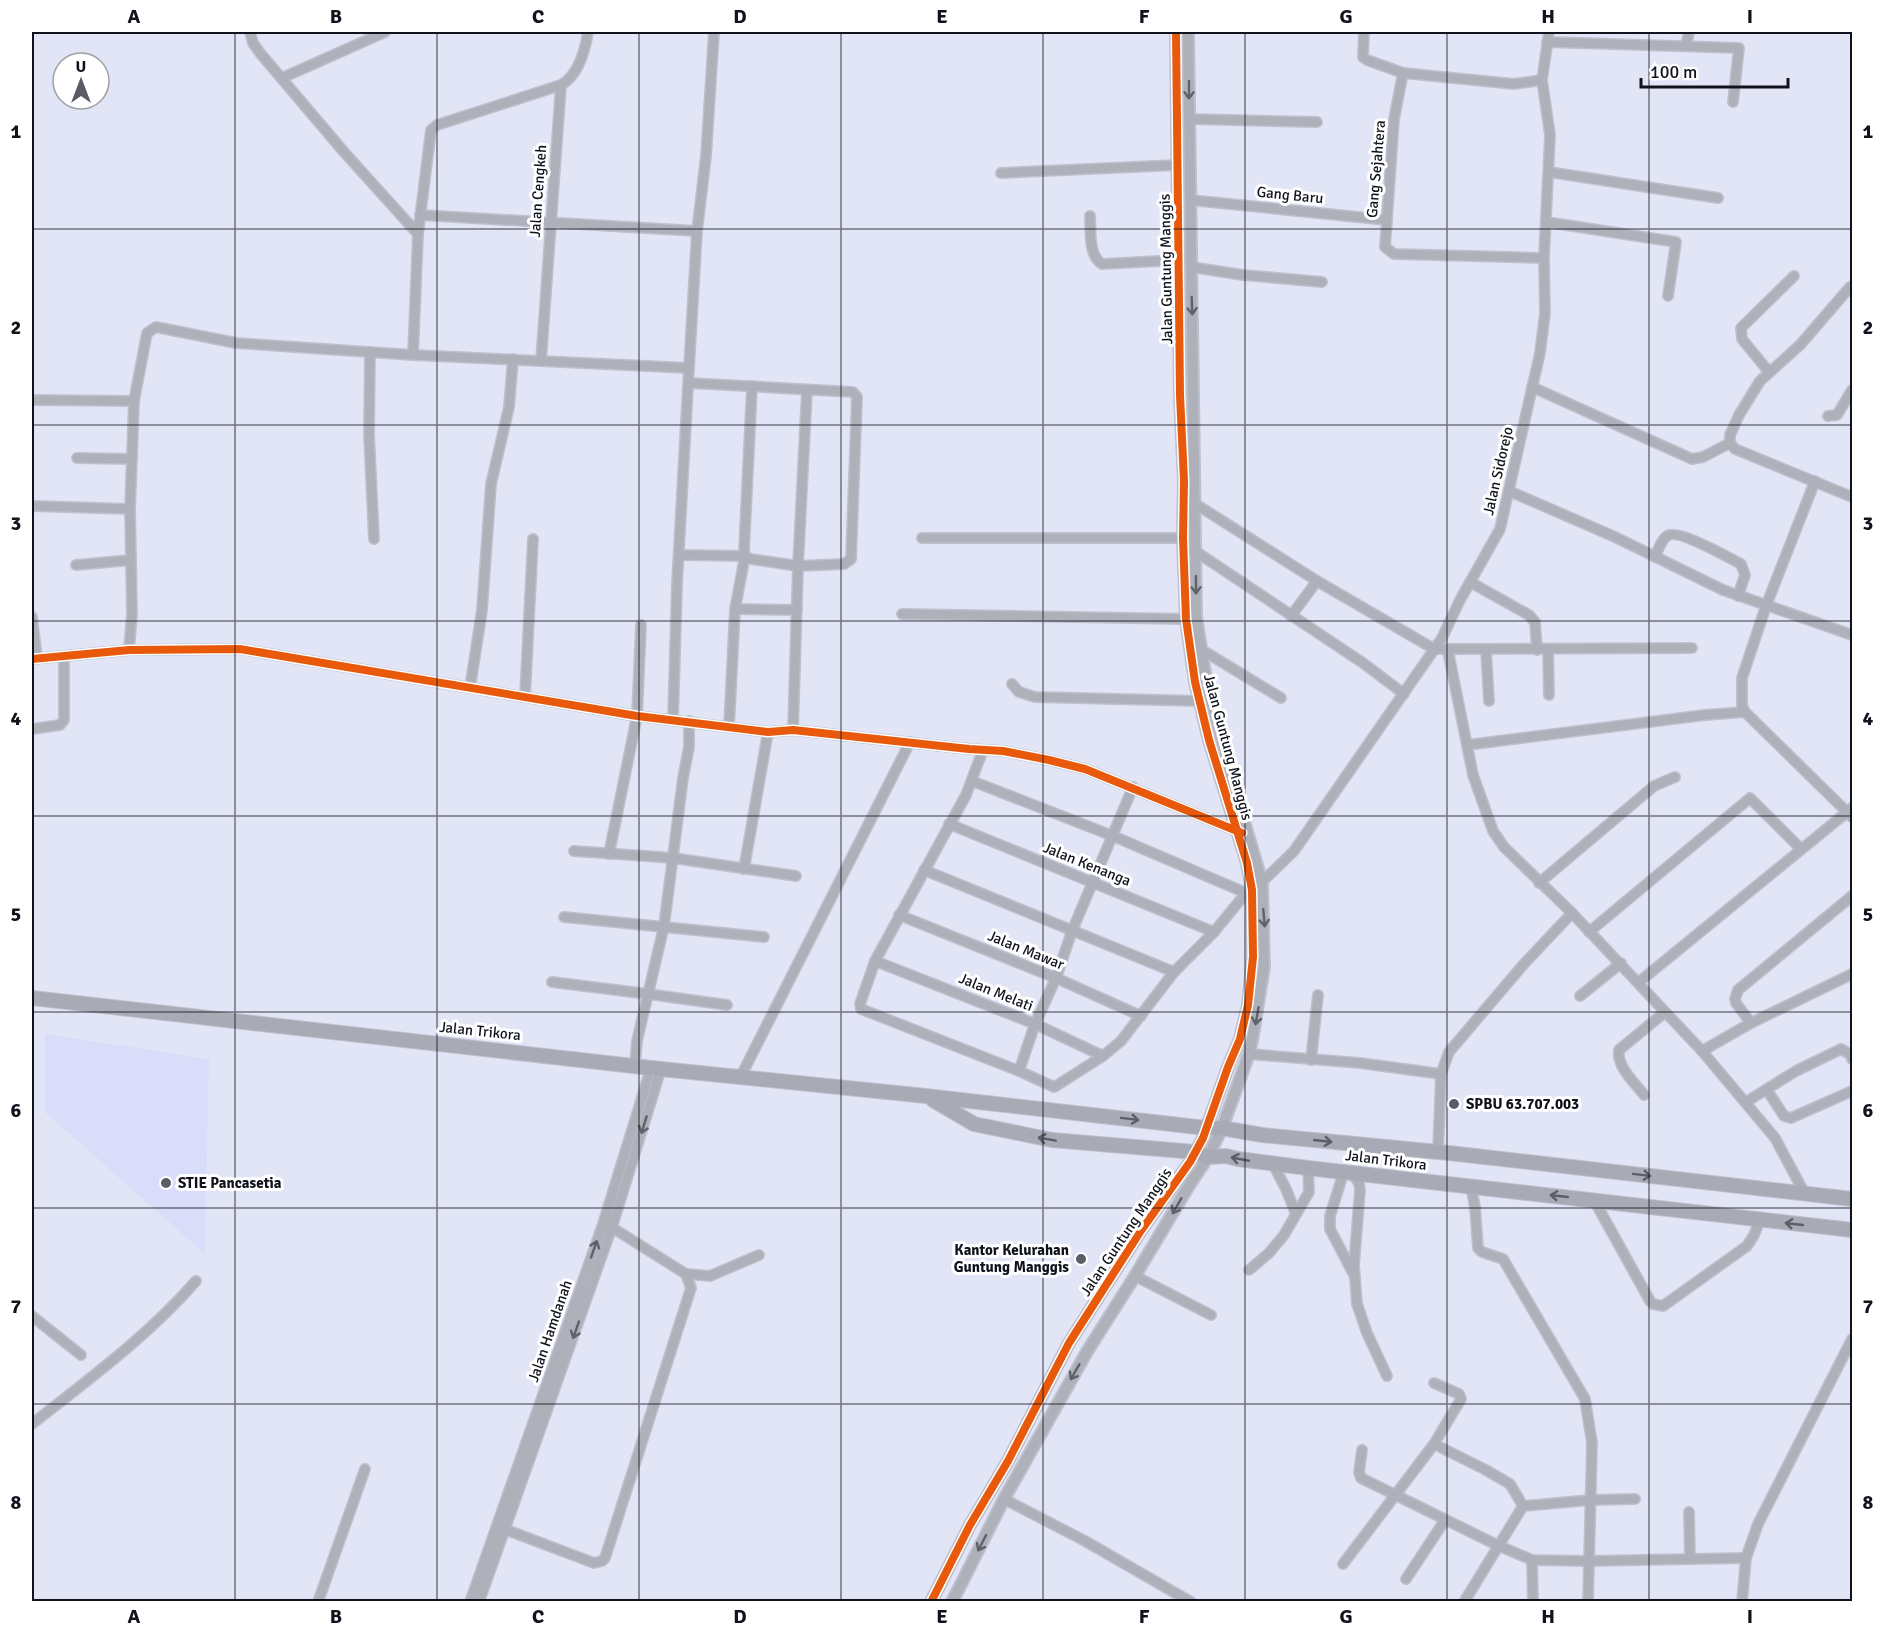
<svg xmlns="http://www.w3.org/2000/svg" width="1884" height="1633" viewBox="0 0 1884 1633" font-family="Signika,sans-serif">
  <rect width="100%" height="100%" fill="#e2e5f6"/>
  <path fill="#d9ddfa" d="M45,1034L209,1059L205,1254L45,1112Z"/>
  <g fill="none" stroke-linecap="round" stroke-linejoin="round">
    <g stroke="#bec0cd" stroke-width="12">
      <g id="minor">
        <path d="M250,32L253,43L260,53L344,152L418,234"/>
        <path d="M1364,32L1363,57L1367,60L1403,73"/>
        <path d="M1547,42L1739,48L1733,102"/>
        <path d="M1686,46L1689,32"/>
        <path d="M282,78L385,32"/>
        <path d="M1542,80L1514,84L1403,73L1394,119L1385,247L1394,254L1544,258"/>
        <path d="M1189,119L1317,122"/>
        <path d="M1549,172L1718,198"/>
        <path d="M1001,173L1178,165"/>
        <path d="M1190,200L1387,220"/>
        <path d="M420,215L697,231"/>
        <path d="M1090,216C1091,231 1088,255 1102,264L1179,260"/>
        <path d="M1546,222L1676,242L1668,296"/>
        <path d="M1191,267L1243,275L1322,282"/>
        <path d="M1850,287L1800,345L1760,381L1739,415L1730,435V443L1735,449L1852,497"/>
        <path d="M370,352L369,434L374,539"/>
        <path d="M413,355L418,234L431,130L437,125L561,85C579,75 585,51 588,32"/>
        <path d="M541,361L561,85"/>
        <path d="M689,368L697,231L706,156L714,32"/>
        <path d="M1769,372L1742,339L1741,328L1794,276"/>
        <path d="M689,383L853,392L857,397L851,559L844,564L798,566L807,390"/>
        <path d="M752,386L744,551L745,556L751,559L798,566L793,730"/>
        <path d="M1532,387L1692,459L1703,457L1730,443"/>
        <path d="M32,400L134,401"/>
        <path d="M1828,416L1837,415L1852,390"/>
        <path d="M77,458L132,459"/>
        <path d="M1815,481L1766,606L1742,678V706L1745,712L1852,817"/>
        <path d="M1509,491L1615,537L1723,590L1852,635"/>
        <path d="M1194,503L1317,581L1434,649L1692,648"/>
        <path d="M32,506L130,509"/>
        <path d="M922,538H1183"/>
        <path d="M1195,551L1363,663L1404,694"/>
        <path d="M679,555L745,556L735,609L729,727"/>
        <path d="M1655,557C1658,551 1661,540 1667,536C1677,528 1729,558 1741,564L1745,575L1738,596"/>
        <path d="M76,565L131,560"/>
        <path d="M1470,582L1529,615L1535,622L1537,650"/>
        <path d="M735,609L797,610"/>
        <path d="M902,614L1186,619"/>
        <path d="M1291,616L1317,581"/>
        <path d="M32,617L37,658"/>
        <path d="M129,650L132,613L130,509L134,401L147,333L156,327L236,343L413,355L689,368L677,584L673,720"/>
        <path d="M1202,650L1281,698"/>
        <path d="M1486,650L1489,701"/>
        <path d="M1548,650L1549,695"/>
        <path d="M1448,651L1473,775L1493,831L1504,847L1572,913L1702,1051L1775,1138L1805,1194"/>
        <path d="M32,659L129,650L240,649L637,716L768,732L793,730L969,749L1003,751L1049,760L1085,769L1242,833"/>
        <path d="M1012,684L1019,692L1035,697L1200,701"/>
        <path d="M470,688L482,610L491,484L509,407L513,359"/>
        <path d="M525,697L533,539"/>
        <path d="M32,729L60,725L64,720V656"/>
        <path d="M1467,745L1705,715L1745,712"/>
        <path d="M983,750L966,795L875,961L860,1004L861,1009L1019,1071L1054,1087L1056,1086L1103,1056L1121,1041L1174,972L1214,932L1246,893"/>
        <path d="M972,781L1113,836L1246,893L1250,891"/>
        <path d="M949,824L1214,932"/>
        <path d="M574,851L673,858L796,876"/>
        <path d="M609,854L637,716L641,625"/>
        <path d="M744,869L768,732"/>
        <path d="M924,870L1174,972"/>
        <path d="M1262,882L1294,851L1442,638L1460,600L1500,529L1540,353L1545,313L1544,258L1550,135L1542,80L1549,32"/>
        <path d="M1539,883L1654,786L1675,777"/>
        <path d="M899,915L1056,978L1141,1016"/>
        <path d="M564,917L764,937"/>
        <path d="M1589,932L1750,798L1801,849"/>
        <path d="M875,961L1035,1024L1103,1056"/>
        <path d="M552,982L648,994L727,1005"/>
        <path d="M1639,982L1852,808"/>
        <path d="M1580,996L1621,963"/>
        <path d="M1751,1023L1736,1003L1735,999L1738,990L1852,896"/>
        <path d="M1702,1051L1751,1023L1852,974"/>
        <path d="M1249,1054L1360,1063L1441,1074"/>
        <path d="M1311,1060L1318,995"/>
        <path d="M635,1065L637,1041L664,926L683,778L689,747V721"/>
        <path d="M1019,1071L1035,1024L1056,978L1072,931L1133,787"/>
        <path d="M741,1076L910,742"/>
        <path d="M1767,1090L1784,1116L1791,1118L1852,1091"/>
        <path d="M1644,1095C1635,1083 1616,1066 1619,1050L1665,1012"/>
        <path d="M1746,1102L1796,1071L1841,1049L1851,1055L1852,1059"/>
        <path d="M1438,1152L1441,1074L1449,1052L1523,965L1572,913"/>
        <path d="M1273,1164L1286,1189L1296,1214"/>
        <path d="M1344,1171L1330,1216V1229L1353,1273"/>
        <path d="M1351,1172L1359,1183L1360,1190L1354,1265L1357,1304L1367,1333L1387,1376"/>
        <path d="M1471,1187L1475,1207L1478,1248L1482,1252L1503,1259L1585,1399L1592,1443L1588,1602"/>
        <path d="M1594,1200L1650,1301L1653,1304L1663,1306L1747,1246L1754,1235L1760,1220"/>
        <path d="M608,1225L686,1274L710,1276L759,1255"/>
        <path d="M1249,1270L1269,1253L1284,1235L1309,1192L1308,1168"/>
        <path d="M1135,1276L1211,1315"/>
        <path d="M32,1316L81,1355"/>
        <path d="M32,1424C89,1379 148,1336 196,1281"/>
        <path d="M1434,1444L1484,1469L1510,1484L1523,1506"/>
        <path d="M1362,1450L1359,1472L1361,1478L1497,1545L1532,1560L1588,1561L1746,1558"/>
        <path d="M1004,1499L1085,1541L1191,1602"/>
        <path d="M1689,1512L1690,1559"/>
        <path d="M504,1529L594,1563L602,1561L605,1558L691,1288L686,1274"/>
        <path d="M1532,1560L1533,1602"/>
        <path d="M1343,1564L1434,1444L1461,1399L1459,1394L1434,1383"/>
        <path d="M1406,1579L1445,1520"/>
        <path d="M318,1602L365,1469"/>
        <path d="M470,1602L603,1224L651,1068"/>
        <path d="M479,1602L612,1227L661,1069"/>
        <path d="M1464,1602L1523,1506L1590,1500L1635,1499"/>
        <path d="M1742,1602L1746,1558L1758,1524L1852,1339"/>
      </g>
    </g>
    <g stroke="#bec0cd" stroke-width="14">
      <g id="tertiary">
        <path d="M931,1602L970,1525L1008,1461L1069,1343L1140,1232L1190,1162L1203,1138L1228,1067L1240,1039L1248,1005L1253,957L1252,890L1247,863L1209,740L1195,682L1186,619L1183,538L1184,481L1180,395L1176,32"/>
        <path d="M952,1602L1004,1499L1088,1350L1135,1276L1190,1184L1208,1157L1222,1128L1249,1054L1253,1035L1264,967L1262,882L1240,808L1207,685L1196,617L1188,32"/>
      </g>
    </g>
    <g stroke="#bec0cd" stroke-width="16">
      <g id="primary">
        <path d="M32,998L651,1068L926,1096L1206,1128H1222L1262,1135L1449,1153L1852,1199"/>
        <path d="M933,1100L974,1124L1052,1140L1195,1152L1208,1157L1226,1156L1238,1159L1308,1168L1852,1230"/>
      </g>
    </g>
    <use href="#minor" stroke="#aeb0ba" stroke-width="9"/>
    <use href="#tertiary" stroke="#aeb0ba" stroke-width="10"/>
    <use href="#primary" stroke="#a8aab5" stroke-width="14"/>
    <g stroke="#fff" stroke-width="11">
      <g id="cycleway">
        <path d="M32,659L129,650L240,649L637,716L768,732L793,730L969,749L1003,751L1049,760L1085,769L1242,833"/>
        <path d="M931,1602L970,1525L1008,1461L1069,1343L1140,1232L1190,1162L1203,1138L1228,1067L1240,1039L1248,1005L1253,957L1252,890L1247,863L1209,740L1195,682L1186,619L1183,538L1184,481L1180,395L1176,32"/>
      </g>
    </g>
    <use href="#cycleway" stroke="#e8590c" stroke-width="8"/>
  </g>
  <defs><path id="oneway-shaft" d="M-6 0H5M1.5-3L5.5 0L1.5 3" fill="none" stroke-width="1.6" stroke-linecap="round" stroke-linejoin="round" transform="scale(1.5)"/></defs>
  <g stroke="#5f616b">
    <use href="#oneway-shaft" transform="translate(1189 90) rotate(90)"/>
    <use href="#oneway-shaft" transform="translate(1192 306) rotate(88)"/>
    <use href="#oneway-shaft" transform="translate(1196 585) rotate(89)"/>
    <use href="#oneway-shaft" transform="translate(1264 918) rotate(85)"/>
    <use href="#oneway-shaft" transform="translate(1257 1016) rotate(100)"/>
    <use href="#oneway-shaft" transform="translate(644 1125) rotate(107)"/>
    <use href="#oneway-shaft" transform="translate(1177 1206) rotate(120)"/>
    <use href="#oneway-shaft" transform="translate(594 1249) rotate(-71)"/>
    <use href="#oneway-shaft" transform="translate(576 1330) rotate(109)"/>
    <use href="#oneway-shaft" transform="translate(1075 1372) rotate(120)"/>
    <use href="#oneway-shaft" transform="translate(982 1543) rotate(117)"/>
  </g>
  <g stroke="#5c5e68">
    <use href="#oneway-shaft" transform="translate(1130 1119) rotate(7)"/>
    <use href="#oneway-shaft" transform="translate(1047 1139) rotate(-170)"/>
    <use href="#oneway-shaft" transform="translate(1323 1141) rotate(6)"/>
    <use href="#oneway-shaft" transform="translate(1240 1159) rotate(-169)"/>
    <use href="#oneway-shaft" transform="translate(1642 1175) rotate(7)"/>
    <use href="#oneway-shaft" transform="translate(1559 1196) rotate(-174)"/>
    <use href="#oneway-shaft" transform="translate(1794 1224) rotate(-174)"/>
  </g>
  <path fill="none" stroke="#10121c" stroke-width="1.5" stroke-opacity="0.55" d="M235,32V1602M437,32V1602M639,32V1602M841,32V1602M1043,32V1602M1245,32V1602M1447,32V1602M1649,32V1602M32,229H1852M32,425H1852M32,621H1852M32,816H1852M32,1012H1852M32,1208H1852M32,1404H1852"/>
  <g fill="#5a5c68" stroke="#fff" stroke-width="2">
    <circle cx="1454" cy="1104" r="6"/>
    <circle cx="166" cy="1183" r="6"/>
    <circle cx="1081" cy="1259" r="6"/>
  </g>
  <g text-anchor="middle" stroke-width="6" stroke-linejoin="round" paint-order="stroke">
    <g font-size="15" fill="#10121c" stroke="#fff">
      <text transform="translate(1376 169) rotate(-85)" y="5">Gang Sejahtera</text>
      <text transform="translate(538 191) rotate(-86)" y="5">Jalan Cengkeh</text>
      <text transform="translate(1290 195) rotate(6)" y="5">Gang Baru</text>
      <text transform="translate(1166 269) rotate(-91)" y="5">Jalan Guntung Manggis</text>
      <text transform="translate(1498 471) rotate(-77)" y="5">Jalan Sidorejo</text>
      <text transform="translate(1228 747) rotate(75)" y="5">Jalan Guntung Manggis</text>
      <text transform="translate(1087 864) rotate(22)" y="5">Jalan Kenanga</text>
      <text transform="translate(1026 950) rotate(22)" y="5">Jalan Mawar</text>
      <text transform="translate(996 992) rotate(22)" y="5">Jalan Melati</text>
      <text transform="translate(480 1031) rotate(6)" y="5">Jalan Trikora</text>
      <text transform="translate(1386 1160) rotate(7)" y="5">Jalan Trikora</text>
      <text transform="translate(1126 1232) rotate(-56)" y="5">Jalan Guntung Manggis</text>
      <text transform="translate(550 1331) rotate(-71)" y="5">Jalan Hamdanah</text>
    </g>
    <g font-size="15" font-weight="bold" fill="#10121c" stroke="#fff" text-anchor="start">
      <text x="1466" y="1109">SPBU 63.707.003</text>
      <text x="178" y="1188">STIE Pancasetia</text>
      <text x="1069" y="1255" text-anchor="end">Kantor Kelurahan<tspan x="1069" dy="17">Guntung Manggis</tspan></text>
    </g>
  </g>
  <rect width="1884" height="1633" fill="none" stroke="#ffffff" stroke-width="66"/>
  <g transform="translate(81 81)"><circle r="28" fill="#ffffff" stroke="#9fa0a4" stroke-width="1.5"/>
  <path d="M0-4.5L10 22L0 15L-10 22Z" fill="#5a5c68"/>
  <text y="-9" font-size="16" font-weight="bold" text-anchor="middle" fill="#10121c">U</text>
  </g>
  <path d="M1641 78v9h147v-9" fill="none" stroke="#10121c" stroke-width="3"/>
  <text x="1650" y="78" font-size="18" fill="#10121c" stroke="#ffffff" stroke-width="4.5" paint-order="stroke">100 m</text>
  <rect x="33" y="33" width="1818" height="1567" fill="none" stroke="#10121c" stroke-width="2"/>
  <g font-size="20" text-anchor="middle" font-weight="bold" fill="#10121c">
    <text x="134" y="23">A</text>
    <text x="336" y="23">B</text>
    <text x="538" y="23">C</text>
    <text x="740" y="23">D</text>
    <text x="942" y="23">E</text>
    <text x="1144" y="23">F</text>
    <text x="1346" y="23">G</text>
    <text x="1548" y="23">H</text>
    <text x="1750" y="23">I</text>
    <text x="16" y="138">1</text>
    <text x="1868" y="138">1</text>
    <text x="16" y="334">2</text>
    <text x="1868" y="334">2</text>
    <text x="16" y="530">3</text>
    <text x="1868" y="530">3</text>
    <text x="16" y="725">4</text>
    <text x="1868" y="725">4</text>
    <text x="16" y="921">5</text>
    <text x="1868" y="921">5</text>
    <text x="16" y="1117">6</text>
    <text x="1868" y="1117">6</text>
    <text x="16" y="1313">7</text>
    <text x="1868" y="1313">7</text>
    <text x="16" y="1509">8</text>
    <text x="1868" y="1509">8</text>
    <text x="134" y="1623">A</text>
    <text x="336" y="1623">B</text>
    <text x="538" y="1623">C</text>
    <text x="740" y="1623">D</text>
    <text x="942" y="1623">E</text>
    <text x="1144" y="1623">F</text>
    <text x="1346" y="1623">G</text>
    <text x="1548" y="1623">H</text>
    <text x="1750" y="1623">I</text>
  </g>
</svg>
